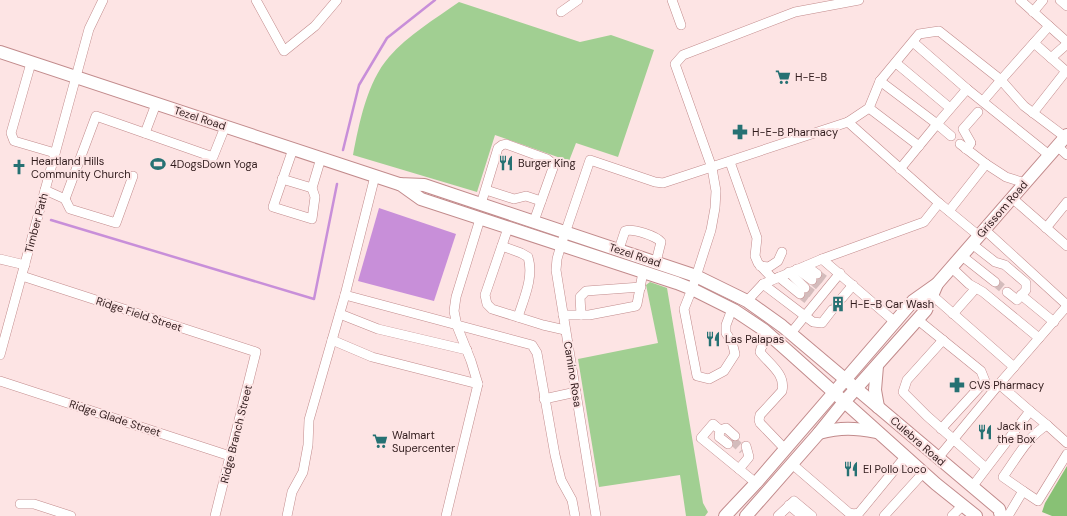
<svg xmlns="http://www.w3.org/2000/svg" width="1067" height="516" viewBox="0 0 1067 516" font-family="'DM Sans',sans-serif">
  <rect width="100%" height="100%" fill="#fde4e4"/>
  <g fill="#a1cf92">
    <path d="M459,2L580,42L611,35L654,50L618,157L576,143L569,161L495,135L477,192L353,155C359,124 367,82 389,57C408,35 435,19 459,2Z"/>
    <path d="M650,282L667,288L703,503L708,512L705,516H686L680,475L599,487L578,359L658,343L646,285Z"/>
  </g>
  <path fill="#88c175" d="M1067,466V516H1052L1042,512L1045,503Z"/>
  <path fill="#c88fd9" d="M379,208L456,234L434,301L358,281Z"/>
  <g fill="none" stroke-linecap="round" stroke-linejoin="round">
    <g stroke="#c88fd9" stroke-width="2.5">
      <path d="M343,150L359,85L387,38L435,0"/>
      <path d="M51,220L314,299L337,184"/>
    </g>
    <g stroke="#d4bcbc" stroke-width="9" stroke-dasharray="9 4.5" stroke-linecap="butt">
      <path d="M817,274L825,280"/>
      <path d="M812,280L819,286"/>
      <path d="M995,282L1007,292"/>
      <path d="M805,288L813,294"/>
      <path d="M800,294L808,300"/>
      <path d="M832,310L842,298"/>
      <path d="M732,440L743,450"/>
    </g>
    <g stroke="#c28b8c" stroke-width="10">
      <g id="minor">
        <path d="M256,0L284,51L315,26L337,0"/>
        <path d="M672,0L681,25"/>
        <path d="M1020,0L1067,42"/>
        <path d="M1060,0L1067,6"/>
        <path d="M561,12L578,0"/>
        <path d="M1033,12L1043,0"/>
        <path d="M913,42L967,89"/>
        <path d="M1051,58L1067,44"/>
        <path d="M31,63L11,133L14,141L55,153"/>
        <path d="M896,63L950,108"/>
        <path d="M880,81L937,124L967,89L1049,155"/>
        <path d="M983,101L1001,80L1024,106L1065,137"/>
        <path d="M869,108L919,146"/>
        <path d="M1033,113L1066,71L1034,43"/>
        <path d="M848,122L869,108L880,81L919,34L939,31L1001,80L1049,26"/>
        <path d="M145,133L156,104"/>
        <path d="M960,144L986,164"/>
        <path d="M1057,146L1067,155"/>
        <path d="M293,149L273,207L312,219L315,197L312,188L321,158"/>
        <path d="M966,149L971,143L963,129L978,112"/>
        <path d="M730,162L757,238L755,256L758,263L773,279"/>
        <path d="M900,169L937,124L951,136"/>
        <path d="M282,179L312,188"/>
        <path d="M45,190L65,199L96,116L213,157L225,127"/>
        <path d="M486,190L514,199L526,196L541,201"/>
        <path d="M1012,198L1067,246"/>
        <path d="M65,199L70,209L116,223L133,176"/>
        <path d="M481,204L498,148L502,145L506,144L547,159L551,162L553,168L534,221"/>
        <path d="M949,211L986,164L1006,177L1025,183"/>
        <path d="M508,228L485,295L487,304L492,309L543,325L565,330"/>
        <path d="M1046,228L1067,202"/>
        <path d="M985,230L1067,305"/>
        <path d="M972,244L995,262L1005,265L1026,283V290L1017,300L1007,292"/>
        <path d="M502,246L521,253L528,257C534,277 524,298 518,317"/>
        <path d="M619,249L625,231C633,228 656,236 661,242L656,262"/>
        <path d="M962,256L995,282"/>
        <path d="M0,259L25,265"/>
        <path d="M822,259L895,322"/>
        <path d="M760,266L769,267L778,261L782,252"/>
        <path d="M806,266L817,274"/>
        <path d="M952,268L969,284L983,292L1039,338"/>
        <path d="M797,269L812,280"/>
        <path d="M789,272L805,288"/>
        <path d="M22,276L256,352L215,516"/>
        <path d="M779,277L800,294"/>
        <path d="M763,284L813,322L822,323L832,310"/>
        <path d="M345,295L532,345L537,353L555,455L561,480L572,500L575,516"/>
        <path d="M1021,295L1054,322"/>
        <path d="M933,296L1014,367"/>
        <path d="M842,298L853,285"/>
        <path d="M747,301L763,284L822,259L924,222L939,203"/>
        <path d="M732,309L726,325V333L732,342L735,354L724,371L709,379L697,376L684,309L692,289L711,230L715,208L716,191L712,168L675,64L683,55L795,12L859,0"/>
        <path d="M340,314L378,329L467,350"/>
        <path d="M953,314L976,288"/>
        <path d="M563,315H589L636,306L637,304L643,272"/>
        <path d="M581,315L580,297L586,291L641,287"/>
        <path d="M918,320L981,371L985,381L941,429"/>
        <path d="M791,333L840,273"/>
        <path d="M770,335L761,348L760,352C769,364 786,374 782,391L760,415L759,420L760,423L785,449"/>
        <path d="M332,340L372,357L478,384"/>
        <path d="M943,340L907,380L903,392L927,416L986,468"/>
        <path d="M0,355L89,29L103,0"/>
        <path d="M0,381L230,456"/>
        <path d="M999,384L1030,411"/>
        <path d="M544,399L576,392"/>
        <path d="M720,430L726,428L735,436"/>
        <path d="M728,444L719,437L720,430L713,424L701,438L756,483"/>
        <path d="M938,458L1000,383L1067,306"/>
        <path d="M792,464L849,513L854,514L859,513L905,457"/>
        <path d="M739,469L749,457L746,446"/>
        <path d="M972,487L1030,411L1047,425"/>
        <path d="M1023,491L1003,477C1016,459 1028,436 1047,425L1067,443"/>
        <path d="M20,504H34L71,516"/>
        <path d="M789,505L802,516"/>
        <path d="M287,516L292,492L303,472L308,445L309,420L345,295L375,176"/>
        <path d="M446,516L478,384L471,361L457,326L454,311L456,297L480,219"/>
        <path d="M596,516L556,270L557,259L561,245L590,160L655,182L663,183L848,122L939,203L979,236"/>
        <path d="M778,516L794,501L812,516"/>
        <path d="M884,516L923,473"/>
        <path d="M952,516L963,505"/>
        <path d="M1008,516L1023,491L1038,501L1067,454"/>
      </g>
    </g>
    <g stroke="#c28b8c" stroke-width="14">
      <g id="major">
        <path d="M0,52L399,184L424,185L696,276L747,301L782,326L999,509L1001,516"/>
        <path d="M400,184L421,199L677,283L692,289L734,310L764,330L790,353L936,484L976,516"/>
        <path d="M877,366L875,390L878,407"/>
        <path d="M819,433C841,427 855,428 877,432"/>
        <path d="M725,516L756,483L913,301L937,284L1067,135"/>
        <path d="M746,516L819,433L844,402L926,310L937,284"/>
      </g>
    </g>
    <use href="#minor" stroke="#fff" stroke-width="9"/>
    <use href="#major" stroke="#fff" stroke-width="12"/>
  </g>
  <defs>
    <g id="supermarket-bare" transform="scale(1.2)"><path d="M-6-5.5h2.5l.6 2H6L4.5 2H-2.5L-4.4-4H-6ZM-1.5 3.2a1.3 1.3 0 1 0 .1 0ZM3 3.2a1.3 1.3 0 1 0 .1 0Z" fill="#267173" stroke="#fde4e4" stroke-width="2.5" paint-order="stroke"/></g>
    <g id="pharmacy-bare" transform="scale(1.2)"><path d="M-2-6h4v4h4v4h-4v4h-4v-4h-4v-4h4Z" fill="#267173" stroke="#fde4e4" stroke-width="2.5" paint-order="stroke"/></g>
    <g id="restaurant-bare" transform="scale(1.2)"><path d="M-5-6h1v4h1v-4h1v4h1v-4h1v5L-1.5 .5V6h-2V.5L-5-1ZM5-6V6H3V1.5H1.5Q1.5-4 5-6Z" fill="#267173" stroke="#fde4e4" stroke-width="2.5" paint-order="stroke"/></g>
    <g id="stadium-bare" transform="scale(1.2)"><path d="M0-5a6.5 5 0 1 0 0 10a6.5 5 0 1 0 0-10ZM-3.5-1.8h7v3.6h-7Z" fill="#267173" stroke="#fde4e4" stroke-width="2.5" paint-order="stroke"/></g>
    <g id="church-bare" transform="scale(1.2)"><path d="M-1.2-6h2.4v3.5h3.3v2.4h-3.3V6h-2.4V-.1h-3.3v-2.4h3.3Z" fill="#267173" stroke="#fde4e4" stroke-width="2.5" paint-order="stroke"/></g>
    <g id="building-bare" transform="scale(1.2)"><path d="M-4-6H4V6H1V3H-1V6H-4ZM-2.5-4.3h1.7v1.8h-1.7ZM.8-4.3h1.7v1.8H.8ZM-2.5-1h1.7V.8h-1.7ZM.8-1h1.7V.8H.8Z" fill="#267173" stroke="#fde4e4" stroke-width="2.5" paint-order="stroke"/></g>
  </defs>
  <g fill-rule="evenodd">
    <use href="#supermarket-bare" x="783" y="77"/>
    <use href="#pharmacy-bare" x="740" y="132"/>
    <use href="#restaurant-bare" x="506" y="163"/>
    <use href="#stadium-bare" x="158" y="164"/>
    <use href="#church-bare" x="19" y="167"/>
    <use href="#building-bare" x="838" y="304"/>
    <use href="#restaurant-bare" x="713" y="339"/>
    <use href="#pharmacy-bare" x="957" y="385"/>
    <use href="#restaurant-bare" x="985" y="432"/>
    <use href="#supermarket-bare" x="380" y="441"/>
    <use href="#restaurant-bare" x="851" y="469"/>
  </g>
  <g text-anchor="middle" stroke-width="4" stroke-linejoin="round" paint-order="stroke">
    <g font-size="11" fill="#301b1c" stroke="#fde4e4" text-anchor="start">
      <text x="795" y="81">H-E-B</text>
      <text x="752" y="136">H-E-B Pharmacy</text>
      <text x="31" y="165">Heartland Hills<tspan x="31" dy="13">Community Church</tspan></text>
      <text x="518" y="167">Burger King</text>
      <text x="170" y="168">4DogsDown Yoga</text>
      <text x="850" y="308">H-E-B Car Wash</text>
      <text x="725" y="343">Las Palapas</text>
      <text x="969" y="389">CVS Pharmacy</text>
      <text x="997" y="430">Jack in<tspan x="997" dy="13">the Box</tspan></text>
      <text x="392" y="439">Walmart<tspan x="392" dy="13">Supercenter</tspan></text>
      <text x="863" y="473">El Pollo Loco</text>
    </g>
    <g font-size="11" fill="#301b1c" stroke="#fde4e4">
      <text transform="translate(200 118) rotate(18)" y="4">Tezel Road</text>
      <text transform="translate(1002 209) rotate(-49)" y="4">Grissom Road</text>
      <text transform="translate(36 223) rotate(-75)" y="4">Timber Path</text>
      <text transform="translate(635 255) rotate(18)" y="4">Tezel Road</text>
      <text transform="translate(139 314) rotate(18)" y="4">Ridge Field Street</text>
      <text transform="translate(573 374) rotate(81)" y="4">Camino Rosa</text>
      <text transform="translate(115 418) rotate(18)" y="4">Ridge Glade Street</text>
      <text transform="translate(236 434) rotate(-76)" y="4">Ridge Branch Street</text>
      <text transform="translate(918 441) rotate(41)" y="4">Culebra Road</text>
    </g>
  </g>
</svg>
